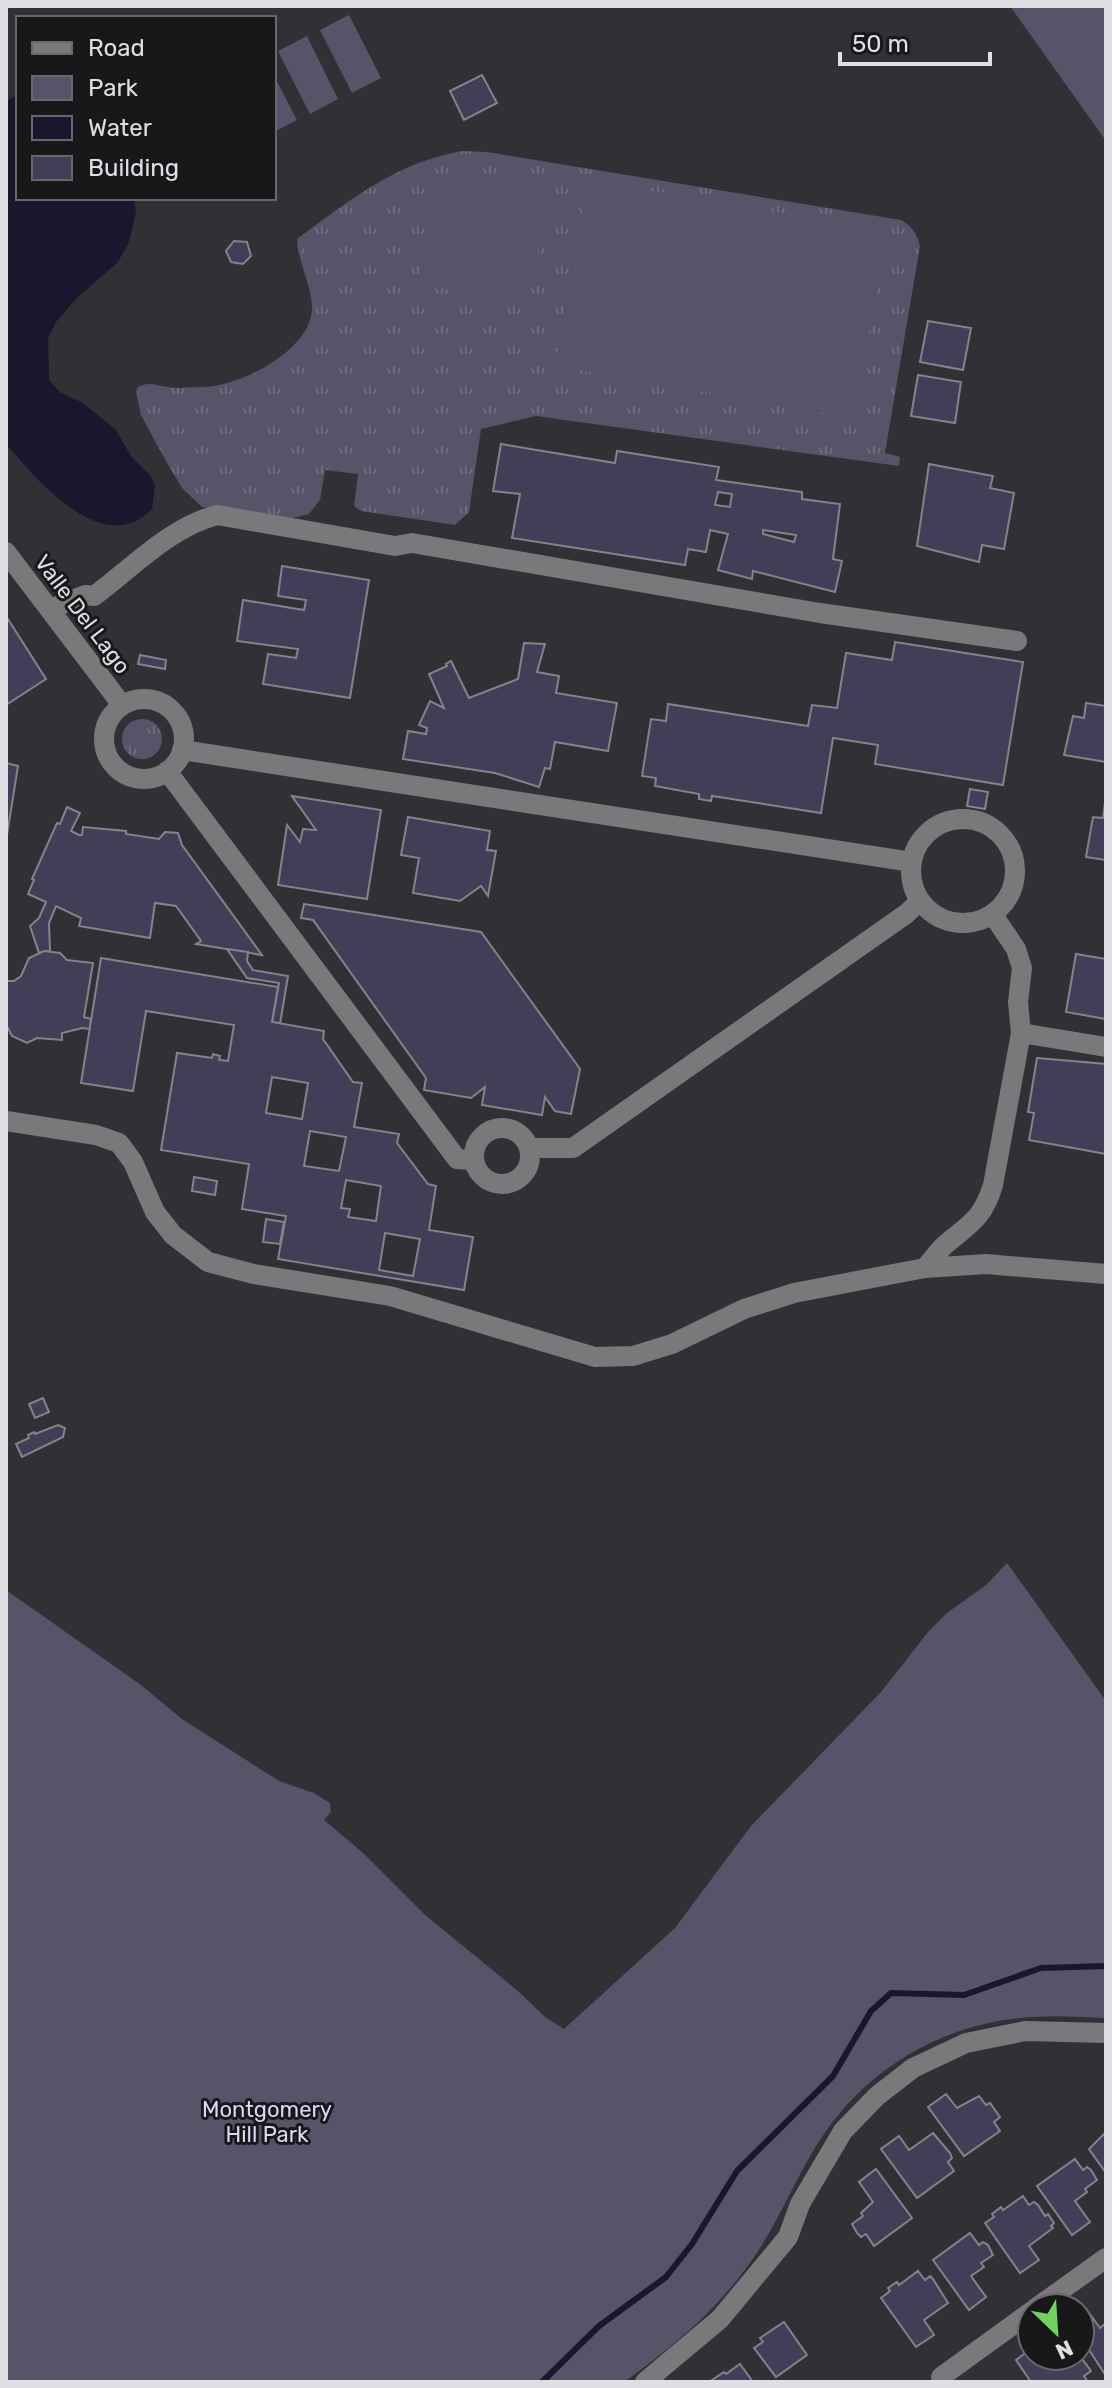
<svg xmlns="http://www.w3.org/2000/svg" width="1112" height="2388" viewBox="0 0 1112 2388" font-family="Rubik,sans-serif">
  <defs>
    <pattern id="grass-tufts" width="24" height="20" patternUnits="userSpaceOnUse" patternTransform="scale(2)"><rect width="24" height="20" fill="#575469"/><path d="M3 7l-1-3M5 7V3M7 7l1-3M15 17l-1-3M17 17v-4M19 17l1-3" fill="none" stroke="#6f6c7e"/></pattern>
  </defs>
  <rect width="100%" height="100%" fill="#303035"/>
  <g fill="url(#grass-tufts)">
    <path d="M462,151L487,152L901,220C913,227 917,234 920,246L885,453L900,457L899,466L536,416L481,429L469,512L455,525L361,511L354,506L358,474L325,470L320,500L309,514L292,518L202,507L182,488L162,454L141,415L136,392L138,387C149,381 156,386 168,387C177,389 189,387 199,387C236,389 314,350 312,306C311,284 298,262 297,239C350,200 395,163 462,151Z"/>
    <circle cx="142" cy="739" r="20"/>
  </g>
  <g fill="#575469">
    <path d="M1010,6H1106V141Z"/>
    <path d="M349,15L381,78L352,93L320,30Z"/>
    <path d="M307,36L338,99L310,114L278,51Z"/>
    <path d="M274,76L297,120L274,132Z"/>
    <path d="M458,174L549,190L537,259L496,298L417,284L434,190Z"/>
    <path d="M588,180L887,231L854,418L555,366Z"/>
    <path d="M1007,1563L1106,1701V2018C1082,2017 1057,2015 1033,2017C947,2021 867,2067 820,2140C792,2183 777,2228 744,2271C711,2315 669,2350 624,2382H6V1590L141,1685L182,1719L279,1781L314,1793L330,1803L331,1812L324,1820L363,1853L424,1914L519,1992L545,2017L564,2029L675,1928L751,1826L881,1692L928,1632L947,1613L986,1585Z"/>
  </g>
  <path fill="#1a162d" d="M18,95V198H134L136,212L132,230L128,244L118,262L77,298L56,322L48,338L49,380L60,392L83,403L116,430L131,456L150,475L155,486L152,509C103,560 36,479 6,444V101Z"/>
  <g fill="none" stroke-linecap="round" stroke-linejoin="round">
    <path stroke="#1a162d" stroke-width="6" d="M542,2382L599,2326L666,2277L692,2244L737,2171L833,2076L871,2011L891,1993L964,1995L1041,1968L1106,1966"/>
  </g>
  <g fill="#413e57" stroke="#84838a" stroke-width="2" fill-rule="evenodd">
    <path d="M482,75L497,103L464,120L450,91Z"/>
    <path d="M234,241L247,242L251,256L243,264L231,262L226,251Z"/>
    <path d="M928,321L971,328L963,370L920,362Z"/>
    <path d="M918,375L961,382L955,423L911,416Z"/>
    <path d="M501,444L615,463L617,451L719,467L716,480L802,492V499L840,504L833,559L842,561L835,592L753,571L752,579L718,570L728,534L710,530L706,552L688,549L685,565L512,538L520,494L493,491ZM718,492L732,494L730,507L715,505ZM763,530L796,535L794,542L763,534Z"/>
    <path d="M929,464L993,476L990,488L1014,493L1004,549L982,545L979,562L917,546Z"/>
    <path d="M282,566L369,580L350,698L263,684L268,654L296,658L298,649L237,641L243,600L304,610L306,600L278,596Z"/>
    <path d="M6,616L46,679L6,705Z"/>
    <path d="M895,642L1023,662L1003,785L875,764L878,745L833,738L821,813L712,796L711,801L699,799V794L655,786L656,778L642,776L651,719L666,721L668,704L808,726L812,705L837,708L846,653L892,660Z"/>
    <path d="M524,643L545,644L537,672L559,676L556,693L617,703L608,751L555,742L550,769L545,768L539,787L495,773L403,759L408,731L426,734L427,728L419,725L430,701L444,708L429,674L447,666L446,664L451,661L469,698L518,679Z"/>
    <path d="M140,655L166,660L165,669L138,664Z"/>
    <path d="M1086,703L1106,706V762L1064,755L1073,716L1084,718Z"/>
    <path d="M6,763L18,766L6,841Z"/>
    <path d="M970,789L988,792L985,809L967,806Z"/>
    <path d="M292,796L381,810L367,899L278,885L287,825L300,842L303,829L316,830Z"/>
    <path d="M1105,803L1106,858L1105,860L1086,857L1093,817L1103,818Z"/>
    <path d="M67,807L80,813L71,831L79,835H82L83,827L126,831V834L159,839L165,832L178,833L182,845L262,955L196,944L201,941L176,906L155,903L150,938L79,926L81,918L56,906L49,923L50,951L39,953L30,926L39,918L46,902L28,894L34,880L32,879L57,823L60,824Z"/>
    <path d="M408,817L490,831L487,850L496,851L488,896L481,886L460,901L413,893L419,858L401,855Z"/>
    <path d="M304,904L481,932L580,1069L571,1114L555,1111L545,1097L542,1115L482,1105L485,1087L471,1098L424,1090L426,1078L313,920L301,918Z"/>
    <path d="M227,949L248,952L247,961L253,970L288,976L280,1024L272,1022L279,983L247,978Z"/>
    <path d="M44,951L60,953L67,960L93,963L84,1017L91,1019L90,1029L82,1028L62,1033V1040L37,1038L27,1043L12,1036L6,1024V981H14L21,976L29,958Z"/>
    <path d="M1076,954L1106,959V1019L1066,1012Z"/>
    <path d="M101,958L278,987L272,1022L324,1031L323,1039L353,1082L362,1083L354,1127L399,1134L397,1143L428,1184L436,1186L429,1230L473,1237L464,1290L278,1259L286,1216L242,1209L249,1164L161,1150L177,1053L212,1058L213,1054L220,1056L219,1060L228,1061L234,1025L146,1011L133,1091L81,1083ZM272,1077L308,1083L302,1119L266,1113ZM310,1131L346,1137L339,1171L304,1166ZM346,1180L381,1186L376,1221L348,1217L350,1209L341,1208ZM385,1233L420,1239L413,1276L379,1270Z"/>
    <path d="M1037,1058L1106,1064V1154L1029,1140L1034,1113L1028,1112Z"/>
    <path d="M194,1177L217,1181L215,1195L192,1191Z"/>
    <path d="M266,1219L284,1222L280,1244L263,1242Z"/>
    <path d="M43,1398L49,1412L35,1418L29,1404Z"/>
    <path d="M58,1425L65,1428L63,1437L22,1457L16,1444L29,1438L28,1435L34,1432L35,1434Z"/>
    <path d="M946,2094L957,2108L979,2096L986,2105L990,2103L1000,2117L994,2122L1000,2131L964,2156L928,2107Z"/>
    <path d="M933,2133L950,2153L952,2158L948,2162L954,2171L917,2198L881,2149L899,2136L909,2150Z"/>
    <path d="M1105,2133L1106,2134V2173L1089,2149Z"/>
    <path d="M1075,2159L1083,2170L1087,2167L1091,2170L1097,2180L1085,2189L1087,2192L1075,2201L1090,2222L1072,2235L1037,2186Z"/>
    <path d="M876,2169L912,2218L874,2246L866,2234L861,2237L857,2233L852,2224L863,2216L861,2213L873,2202L859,2182Z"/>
    <path d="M1023,2196L1029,2205L1034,2202L1038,2205L1045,2216L1048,2214L1054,2223L1051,2226L1053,2228L1029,2246L1039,2260L1020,2273L985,2223L994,2217L992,2214L1001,2207L1003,2210Z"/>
    <path d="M970,2233L979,2245L983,2242L988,2245L993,2255L981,2263L984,2267L971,2276L986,2297L969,2310L933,2260Z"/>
    <path d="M918,2271L925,2280L930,2276L933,2279L948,2303L924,2320L934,2335L916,2347L881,2298L890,2291L888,2288L897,2282L899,2285Z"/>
    <path d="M1087,2310L1100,2328L1106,2323V2376L1080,2336V2315Z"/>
    <path d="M784,2322L807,2355L776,2377L754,2348L763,2342L760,2338Z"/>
    <path d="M1032,2348V2356H1043L1046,2360L1051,2356H1080L1091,2371L1084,2376L1088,2382H1031L1016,2360Z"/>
    <path d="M740,2364L753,2382H709L724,2372L726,2374Z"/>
  </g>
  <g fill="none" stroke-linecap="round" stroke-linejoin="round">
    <g stroke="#79797c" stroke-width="20">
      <path d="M6,552L122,705"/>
      <path d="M50,609L85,595L94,596C132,568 170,527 217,515L395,546L412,543L820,613L1017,641"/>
      <circle cx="144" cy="739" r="40"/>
      <path d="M182,750L912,862"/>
      <path d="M167,771L457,1159L474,1160"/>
      <circle cx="963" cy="871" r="52"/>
      <path d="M1021,1033L1106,1047"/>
      <path d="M6,1121L96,1135L119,1143L133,1162L155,1212L173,1235L208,1262L254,1274L390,1296L595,1357L633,1356L672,1344L744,1309L794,1293L925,1268L986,1264L1106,1274"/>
      <circle cx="502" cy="1156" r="28"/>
      <path d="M530,1148H573L906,914L920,901"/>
      <path d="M925,1268C932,1260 938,1251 946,1244C971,1223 983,1218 993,1185L1021,1033L1018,1002L1022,968L1016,949L993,915"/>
      <path d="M1036,2308L1106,2258"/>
      <path d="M941,2377L1032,2311"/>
      <path d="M645,2382L720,2319L788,2237L800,2204L843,2131L877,2096L913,2068L966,2043L1025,2031L1106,2033"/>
    </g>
  </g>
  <g text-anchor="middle" stroke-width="6" stroke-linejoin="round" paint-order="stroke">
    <g font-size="22" fill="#e0e0e4" stroke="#18181b">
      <text transform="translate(83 614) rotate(53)" y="8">Valle Del Lago</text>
    </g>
    <g font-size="22" fill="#dad7f7" stroke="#18181b">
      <text x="267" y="2117">Montgomery<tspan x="267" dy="25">Hill Park</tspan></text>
    </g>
  </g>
  <rect width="1112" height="2388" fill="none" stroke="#e0e0e4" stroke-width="16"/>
  <rect x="16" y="16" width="260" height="184" fill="#18181b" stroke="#68686b" stroke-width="2"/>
  <rect x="32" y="42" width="40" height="12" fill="#79797c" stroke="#68686b" stroke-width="2"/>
  <text x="88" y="56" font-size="24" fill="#e0e0e4">Road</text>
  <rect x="32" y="76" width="40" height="24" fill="#575469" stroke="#68686b" stroke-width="2"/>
  <text x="88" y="96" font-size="24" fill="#e0e0e4">Park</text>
  <rect x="32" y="116" width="40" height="24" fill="#1a162d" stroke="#68686b" stroke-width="2"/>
  <text x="88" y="136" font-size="24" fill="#e0e0e4">Water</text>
  <rect x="32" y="156" width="40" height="24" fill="#413e57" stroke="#68686b" stroke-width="2"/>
  <text x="88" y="176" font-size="24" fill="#e0e0e4">Building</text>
  <g transform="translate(1056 2332) rotate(155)"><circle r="38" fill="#18181b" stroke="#68686b" stroke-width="2"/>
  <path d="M0-6L14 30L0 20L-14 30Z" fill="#71d35e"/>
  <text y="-12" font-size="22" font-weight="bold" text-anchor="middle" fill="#e0e0e4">N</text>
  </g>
  <path d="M840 52v12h150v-12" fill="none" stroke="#e0e0e4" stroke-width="4"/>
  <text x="852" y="52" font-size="24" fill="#e0e0e4" stroke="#18181b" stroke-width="6" paint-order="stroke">50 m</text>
</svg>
